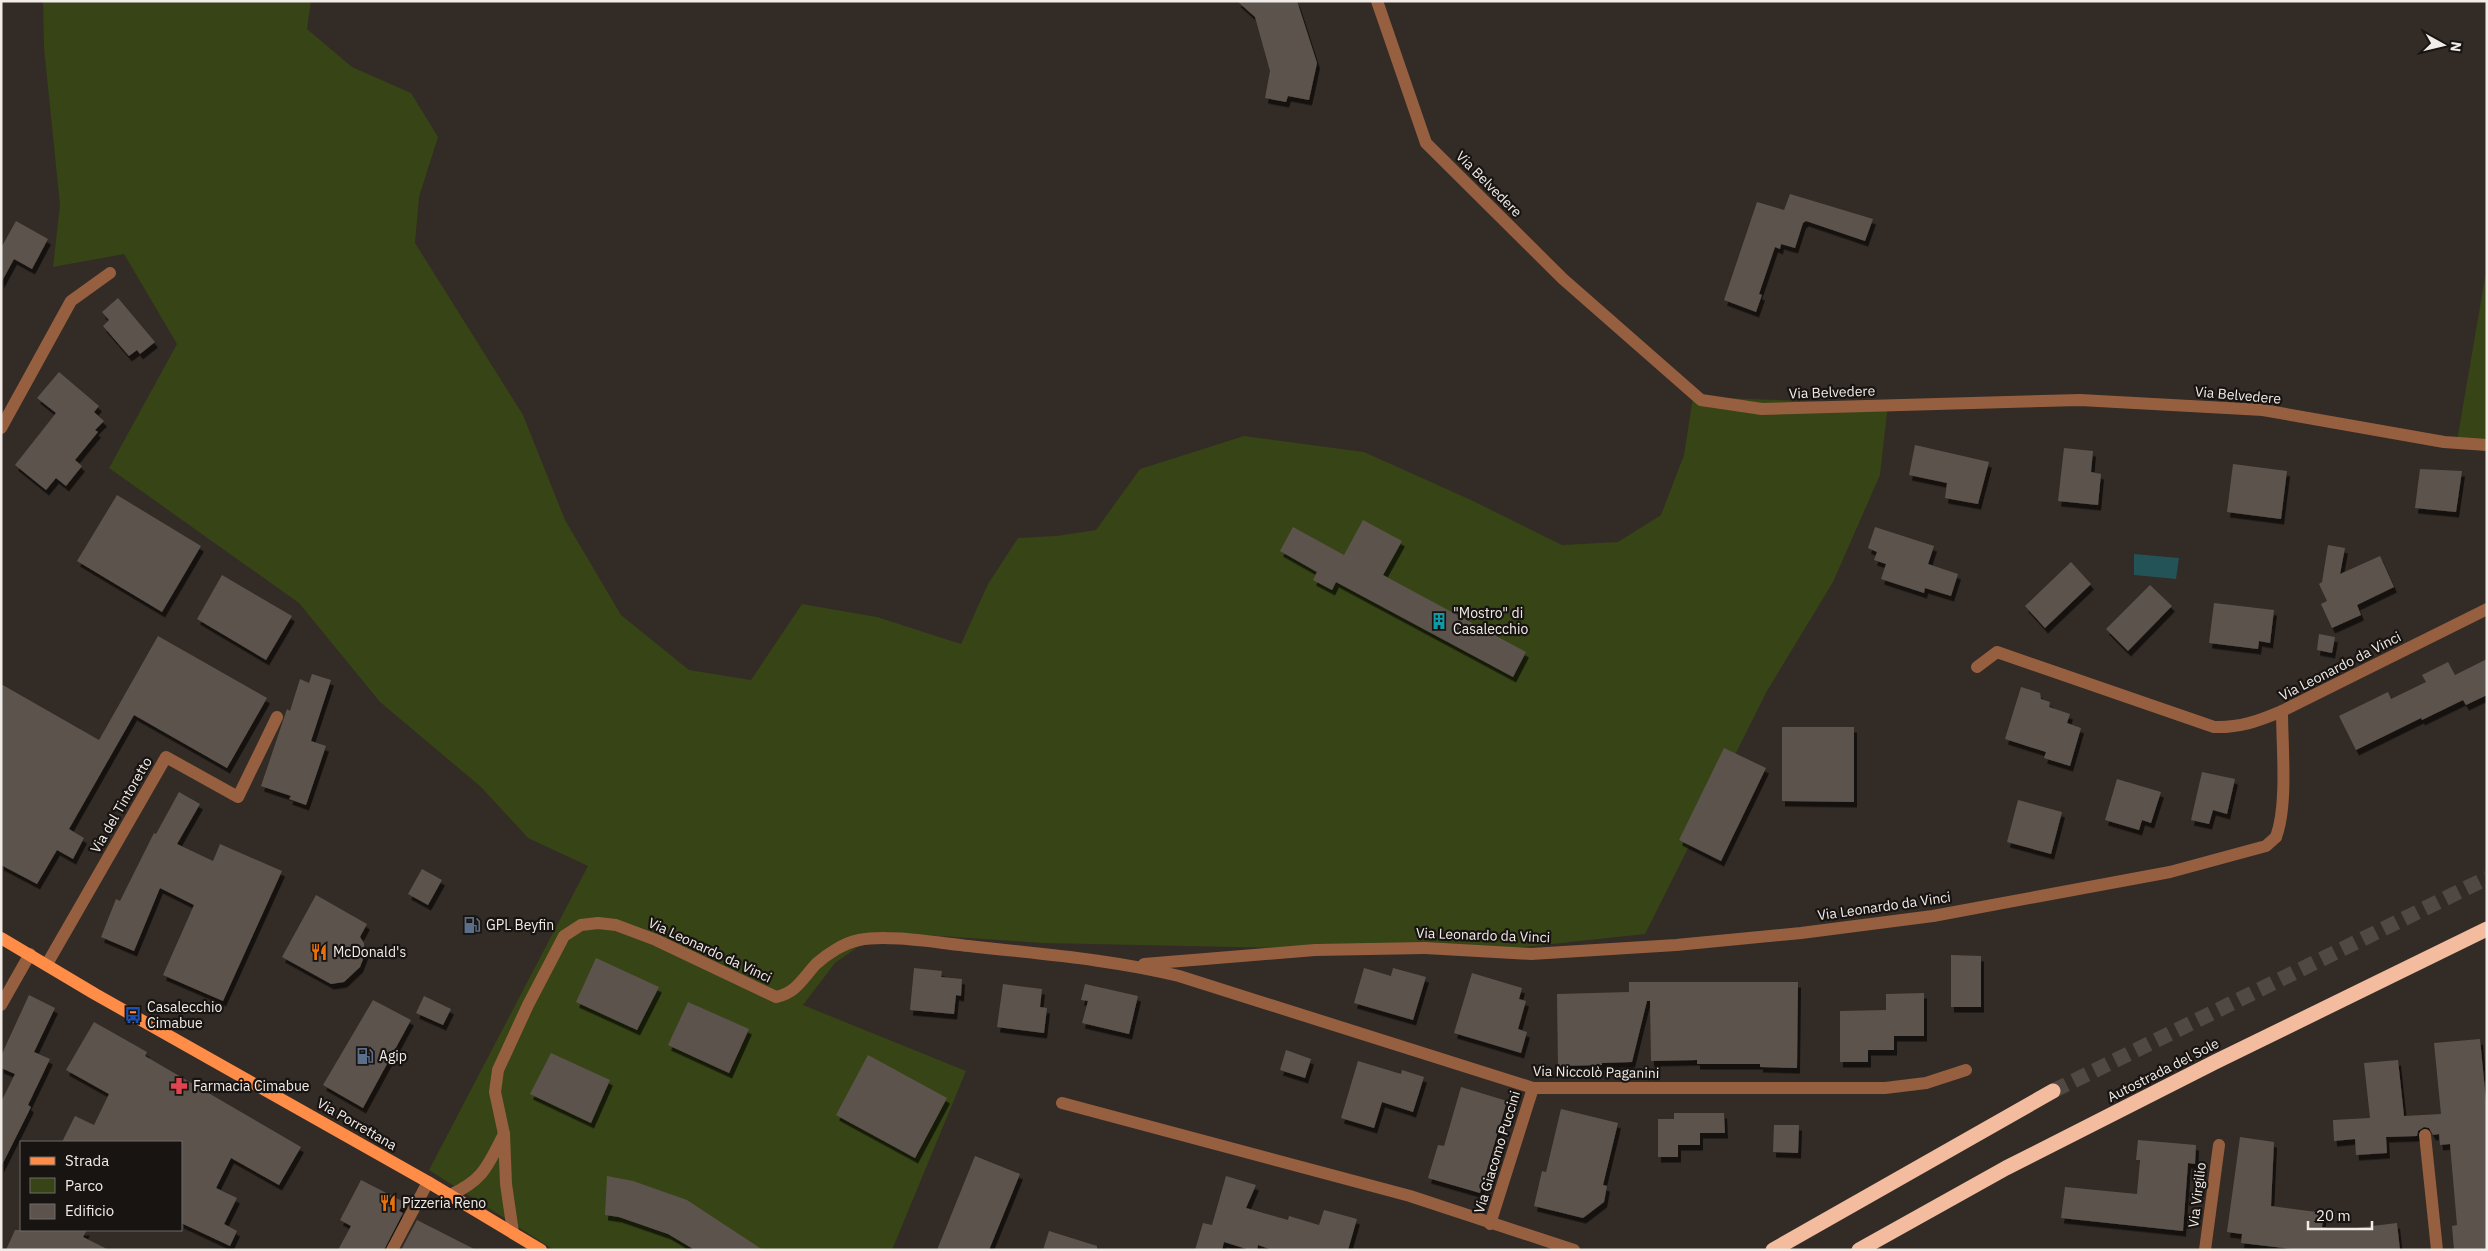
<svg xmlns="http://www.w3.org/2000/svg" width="2488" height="1251" viewBox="0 0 2488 1251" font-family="'IBM Plex Sans',sans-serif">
  <defs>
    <filter id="shadow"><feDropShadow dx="3" dy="5.5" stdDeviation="0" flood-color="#0009"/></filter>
  </defs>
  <rect width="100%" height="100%" fill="#332b25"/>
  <g fill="#374416">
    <path d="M43,1H311L307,29L352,67L411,93L438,137L419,197L415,243L523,415L565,520L621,615L689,670L751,680L802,604L877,617L961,644L988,584L1018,538L1056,536L1096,530L1140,469L1244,436L1364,452L1471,500L1562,545L1618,542L1661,515L1684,455L1693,397L1888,404L1880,475L1833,582L1767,691L1645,934L1476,952L1043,943L879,932L835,963L803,1005L966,1071L892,1250H554L429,1170L588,866L528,838L481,787L380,702L299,603L109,468L177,344L124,254L53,267L60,205L44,48Z"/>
    <path d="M2487,266V443L2457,441Z"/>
  </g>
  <path fill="#235357" d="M2134,554L2179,558L2176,579L2134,575Z"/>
  <g fill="#5c534d" filter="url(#shadow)">
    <path d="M1237,1H1297L1317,63L1309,100L1288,96L1286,102L1265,98L1270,71L1255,17Z"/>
    <path d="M1790,194L1873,219L1865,241L1806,221L1803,223L1795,248L1781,244L1780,249L1775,247L1759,294L1762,295L1756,312L1724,300L1757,202L1784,210Z"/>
    <path d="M16,221L48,239L32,269L14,259L1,283V248Z"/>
    <path d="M118,298L155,342L140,354L137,350L129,356L103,326L109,320L102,312Z"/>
    <path d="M59,372L99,406L94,412L104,421L95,430L98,432L75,460L82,466L66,486L56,478L46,490L15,465L56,413L37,398Z"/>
    <path d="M1915,445L1989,462L1978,504L1945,498L1947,483L1909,475Z"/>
    <path d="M2064,448L2093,451L2091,472L2101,474L2098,505L2058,501Z"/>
    <path d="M2233,464L2287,471L2281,519L2227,512Z"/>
    <path d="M2420,469L2462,471L2456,512L2415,508Z"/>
    <path d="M117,495L201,546L162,612L77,561Z"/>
    <path d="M1363,520L1402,541L1383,575L1526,652L1513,677L1336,582L1332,590L1313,580L1317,572L1280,551L1293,527L1344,555Z"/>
    <path d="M1875,527L1934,546L1928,564L1958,574L1951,596L1925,588L1924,593L1881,579L1886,564L1874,560L1877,552L1868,548Z"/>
    <path d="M2328,545L2345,548L2340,574L2380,556L2394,587L2357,605L2361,615L2332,628L2321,604L2327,601L2319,584L2322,582Z"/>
    <path d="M2071,562L2091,584L2045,628L2025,606Z"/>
    <path d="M222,575L292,616L266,660L197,619Z"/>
    <path d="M2150,585L2172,606L2128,651L2106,629Z"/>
    <path d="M2214,603L2274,610L2270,643L2259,641L2258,649L2209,643Z"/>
    <path d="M2319,634L2335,637L2332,653L2317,650Z"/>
    <path d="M158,636L267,698L227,768L134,715L69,829L84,838L73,859L57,850L37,884L1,865V684L99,740Z"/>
    <path d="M2487,659V695L2466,705L2463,700L2422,720L2421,718L2356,750L2339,716L2388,692L2391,699L2426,682L2422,675L2448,662L2455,675Z"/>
    <path d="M312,674L331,680L311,741L326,746L306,805L289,799L291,796L261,786L287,709L290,711L300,679L309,683Z"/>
    <path d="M2021,687L2040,693L2041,699L2050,702L2049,707L2070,714L2067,723L2081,728L2070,766L2044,758L2046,752L2005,739Z"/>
    <path d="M1782,727H1854V802L1782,801Z"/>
    <path d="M1724,748L1766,768L1721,861L1679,840Z"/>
    <path d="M2202,772L2235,779L2227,814L2213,810L2209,824L2191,820Z"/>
    <path d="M2117,779L2161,792L2151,823L2142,820L2139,830L2105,820Z"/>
    <path d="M179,792L200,804L177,844L213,861L220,844L282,871L223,1001L163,975L194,905L160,888L134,951L101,937L116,899L120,901L154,833L156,834Z"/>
    <path d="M2018,800L2062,812L2051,854L2007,842Z"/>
    <path d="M422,869L442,880L428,905L408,894Z"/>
    <path d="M316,895L367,924L360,937L364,943L365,954L360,967L344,982L331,984L282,957Z"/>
    <path d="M1951,955L1981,956V1007H1951Z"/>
    <path d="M596,958L659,987L637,1030L576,1002Z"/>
    <path d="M914,968L942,971L941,977L962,979L961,996L956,995L954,1014L910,1010Z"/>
    <path d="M1364,968L1391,976L1393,968L1426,977L1413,1020L1354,1003Z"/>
    <path d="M1472,973L1522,988L1519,999L1526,1001L1518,1029L1527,1032L1521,1053L1454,1033Z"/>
    <path d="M1629,982H1798L1797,1068L1760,1067V1064H1697V1060L1651,1061L1650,1001H1647L1632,1062L1602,1063V1065L1558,1066L1557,994L1629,992Z"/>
    <path d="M1003,984L1042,989L1040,1007L1047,1008L1044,1033L997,1027Z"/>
    <path d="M1085,984L1138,996L1129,1034L1082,1023L1088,1001L1081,1000Z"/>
    <path d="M1924,993V1036H1894V1050H1868V1062H1840V1011L1886,1010V994Z"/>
    <path d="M29,995L55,1008L34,1052L50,1059L28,1105L31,1107L1,1167V1102L15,1074L1,1068V1056Z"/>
    <path d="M424,996L451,1009L443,1025L416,1013Z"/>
    <path d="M373,1000L411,1020L363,1108L323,1085Z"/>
    <path d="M688,1002L749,1029L729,1073L668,1045Z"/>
    <path d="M94,1022L147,1052L145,1056L301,1147L279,1185L231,1158L216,1188L237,1198L224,1224L237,1231L230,1246L181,1223V1142H62L75,1116L94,1125L109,1094L66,1070Z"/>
    <path d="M2480,1039L2487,1111V1250H2454L2452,1226L2457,1225L2450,1144L2440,1145L2439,1134L2433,1135L2429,1128L2424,1127L2418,1131L2417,1136L2386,1137L2387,1153L2356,1155L2355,1139L2334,1141L2333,1120L2370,1118L2364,1063L2398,1060L2404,1116L2441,1114L2434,1043Z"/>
    <path d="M1286,1050L1311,1059L1305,1078L1280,1070Z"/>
    <path d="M551,1053L610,1080L591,1123L530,1094Z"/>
    <path d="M868,1055L947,1098L915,1158L836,1115Z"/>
    <path d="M1358,1061L1401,1074L1402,1070L1424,1077L1413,1112L1382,1102L1374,1128L1341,1118Z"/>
    <path d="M1461,1087L1507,1101L1480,1193L1428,1178L1438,1145L1444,1146Z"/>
    <path d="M1561,1109L1618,1123L1603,1185L1607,1186L1604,1202L1583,1218L1534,1206L1542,1171L1546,1172Z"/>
    <path d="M1674,1113H1724L1725,1133H1700V1145H1678V1157H1658V1119H1674Z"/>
    <path d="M1774,1125H1799L1798,1153L1773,1152Z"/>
    <path d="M2240,1137L2274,1142L2271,1206L2324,1213L2322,1227L2340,1230L2397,1223L2400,1250H2300L2241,1243L2242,1234L2227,1232Z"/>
    <path d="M2138,1140L2196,1145L2195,1164L2188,1163L2183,1231L2061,1218L2065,1187L2137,1194L2140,1160H2136Z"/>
    <path d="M975,1156L1020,1174L989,1250H937Z"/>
    <path d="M607,1176L633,1181L687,1200L763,1250H695L668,1234L619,1217L605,1215Z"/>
    <path d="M1226,1176L1256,1185L1246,1208L1288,1220L1289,1216L1319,1225L1324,1210L1357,1219L1348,1250H1273L1258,1245L1257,1250H1250L1224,1242L1222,1250H1195L1203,1223L1212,1225Z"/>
    <path d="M361,1180L404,1202L399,1211L403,1213L384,1250H338L351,1226L340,1220Z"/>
    <path d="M417,1220L476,1250H401Z"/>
    <path d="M15,1230H87L83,1237L109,1250H6Z"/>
    <path d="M1049,1231L1097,1246V1250H1043Z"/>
  </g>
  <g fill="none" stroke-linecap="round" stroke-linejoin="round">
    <path stroke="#504842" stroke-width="15" stroke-dasharray="15 8" stroke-linecap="butt" d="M2053,1091L2487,878"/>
    <path stroke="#965f40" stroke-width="12" d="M1425,948L1531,954L1676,945L1801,933L1933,916L2170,872L2266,846L2276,837"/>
    <g stroke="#965f40" stroke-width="12">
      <path d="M1377,1L1426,143L1563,279L1701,400L1762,409L2080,400L2263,410L2444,442L2487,445"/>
      <path d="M1,428L71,301L110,273"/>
      <path d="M1977,667L1997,652L2214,727C2239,728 2259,721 2282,711L2487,609"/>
      <path d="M2276,837C2288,805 2282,747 2282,711"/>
      <path d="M47,964L166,757L238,797L277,717"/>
      <path d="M1144,964L1315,950L1425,948"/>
      <path d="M1,1005L30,954"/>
      <path d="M1062,1103L1410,1196L1574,1250"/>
      <path d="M2425,1135L2437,1250"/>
      <path d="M450,1195C484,1180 488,1165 504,1134"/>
      <path d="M1490,1224L1533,1088"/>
      <path d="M513,1232L506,1184L504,1134L495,1092L498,1070L528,1005L564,936L581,925L598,923L616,925L656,940L776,997C796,993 803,978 816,964C827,954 844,943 859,940C887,934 939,943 969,946C1039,954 1110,959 1179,976L1533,1088H1885L1926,1083L1966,1070"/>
      <path d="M392,1250L428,1182"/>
      <path d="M2205,1250L2219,1145"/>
    </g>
    <path stroke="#ff8d47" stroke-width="12" d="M1,938L95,994L428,1182L541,1250"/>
    <g stroke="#f3bc9e" stroke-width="15">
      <path d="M1773,1250L2053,1091"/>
      <path d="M1859,1250L2006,1168L2215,1062L2487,929"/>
    </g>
  </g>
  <defs>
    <g id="building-bare" transform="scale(1.35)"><path d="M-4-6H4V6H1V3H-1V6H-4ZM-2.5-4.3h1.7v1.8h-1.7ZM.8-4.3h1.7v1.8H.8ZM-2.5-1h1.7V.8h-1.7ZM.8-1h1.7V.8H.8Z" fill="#0f9aa8" stroke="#181412" stroke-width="2.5" paint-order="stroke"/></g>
    <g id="fuel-bare" transform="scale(1.35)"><path d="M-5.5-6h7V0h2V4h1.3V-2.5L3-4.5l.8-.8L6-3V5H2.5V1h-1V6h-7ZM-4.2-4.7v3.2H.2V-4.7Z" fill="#5c6f8a" stroke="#181412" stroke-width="2.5" paint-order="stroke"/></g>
    <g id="restaurant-bare" transform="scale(1.35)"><path d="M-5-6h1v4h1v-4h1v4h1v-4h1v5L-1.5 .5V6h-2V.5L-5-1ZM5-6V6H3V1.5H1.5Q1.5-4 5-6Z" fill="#e8710a" stroke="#181412" stroke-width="2.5" paint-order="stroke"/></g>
    <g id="bus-bare" transform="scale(1.35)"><path d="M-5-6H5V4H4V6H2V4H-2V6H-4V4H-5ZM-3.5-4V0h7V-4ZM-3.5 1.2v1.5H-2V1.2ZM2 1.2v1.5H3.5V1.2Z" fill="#1a4fb4" stroke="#181412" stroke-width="2.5" paint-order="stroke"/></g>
    <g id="pharmacy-bare" transform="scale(1.35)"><path d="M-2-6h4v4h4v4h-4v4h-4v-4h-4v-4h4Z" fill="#e0444e" stroke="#181412" stroke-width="2.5" paint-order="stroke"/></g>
  </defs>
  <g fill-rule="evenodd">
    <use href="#building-bare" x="1439" y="621"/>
    <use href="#fuel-bare" x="472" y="925"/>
    <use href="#restaurant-bare" x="319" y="952"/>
    <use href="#bus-bare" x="133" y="1015"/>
    <use href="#fuel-bare" x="365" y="1056"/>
    <use href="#pharmacy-bare" x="179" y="1086"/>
    <use href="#restaurant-bare" x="388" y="1203"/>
  </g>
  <g text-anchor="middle" stroke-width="4.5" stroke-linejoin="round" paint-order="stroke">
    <g font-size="14" fill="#f2ece8" stroke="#181412">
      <text transform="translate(1489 184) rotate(45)" y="5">Via Belvedere</text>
      <text transform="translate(1832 392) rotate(-2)" y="5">Via Belvedere</text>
      <text transform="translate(2238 395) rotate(5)" y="5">Via Belvedere</text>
      <text transform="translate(2340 666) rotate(-27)" y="5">Via Leonardo da Vinci</text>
      <text transform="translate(121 805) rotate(-60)" y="5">Via del Tintoretto</text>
      <text transform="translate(1884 906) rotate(-8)" y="5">Via Leonardo da Vinci</text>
      <text transform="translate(1483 935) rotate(2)" y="5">Via Leonardo da Vinci</text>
      <text transform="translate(710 950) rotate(25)" y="5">Via Leonardo da Vinci</text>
      <text transform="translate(2163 1070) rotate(-27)" y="5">Autostrada del Sole</text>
      <text transform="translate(1596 1072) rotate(1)" y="5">Via Niccolò Paganini</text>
      <text transform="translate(357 1124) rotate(30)" y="5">Via Porrettana</text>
      <text transform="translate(1497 1152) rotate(-73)" y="5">Via Giacomo Puccini</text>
      <text transform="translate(2197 1195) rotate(-83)" y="5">Via Virgilio</text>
    </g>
    <g font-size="14" fill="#f2ece8" stroke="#181412" text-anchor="start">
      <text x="1453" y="618">"Mostro" di<tspan x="1453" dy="16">Casalecchio</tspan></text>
      <text x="486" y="930">GPL Beyfin</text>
      <text x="333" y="957">McDonald's</text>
      <text x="147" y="1012">Casalecchio<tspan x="147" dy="16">Cimabue</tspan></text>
      <text x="379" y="1061">Agip</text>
      <text x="193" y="1091">Farmacia Cimabue</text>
      <text x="402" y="1208">Pizzeria Reno</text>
    </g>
  </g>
  <rect width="2488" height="1251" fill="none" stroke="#f2ece8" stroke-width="5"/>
  <rect x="20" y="1141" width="162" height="90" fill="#181412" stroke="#6f6a68"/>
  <rect x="30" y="1157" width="25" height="8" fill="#ff8d47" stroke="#6f6a68"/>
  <text x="65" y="1166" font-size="15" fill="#f2ece8">Strada</text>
  <rect x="30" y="1178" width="25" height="15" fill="#374416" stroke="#6f6a68"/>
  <text x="65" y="1191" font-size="15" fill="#f2ece8">Parco</text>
  <rect x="30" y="1204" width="25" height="15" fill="#5c534d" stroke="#6f6a68"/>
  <text x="65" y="1216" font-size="15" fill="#f2ece8">Edificio</text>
  <g transform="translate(2443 45) rotate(98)" stroke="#181412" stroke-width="4" paint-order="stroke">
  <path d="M0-4L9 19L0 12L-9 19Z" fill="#f2ece8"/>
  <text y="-8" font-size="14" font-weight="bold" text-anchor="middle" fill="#f2ece8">N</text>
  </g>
  <path d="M2308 1221v8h64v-8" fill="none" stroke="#f2ece8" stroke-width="2.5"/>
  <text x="2316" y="1221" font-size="15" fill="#f2ece8" stroke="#181412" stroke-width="4" paint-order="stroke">20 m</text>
</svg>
